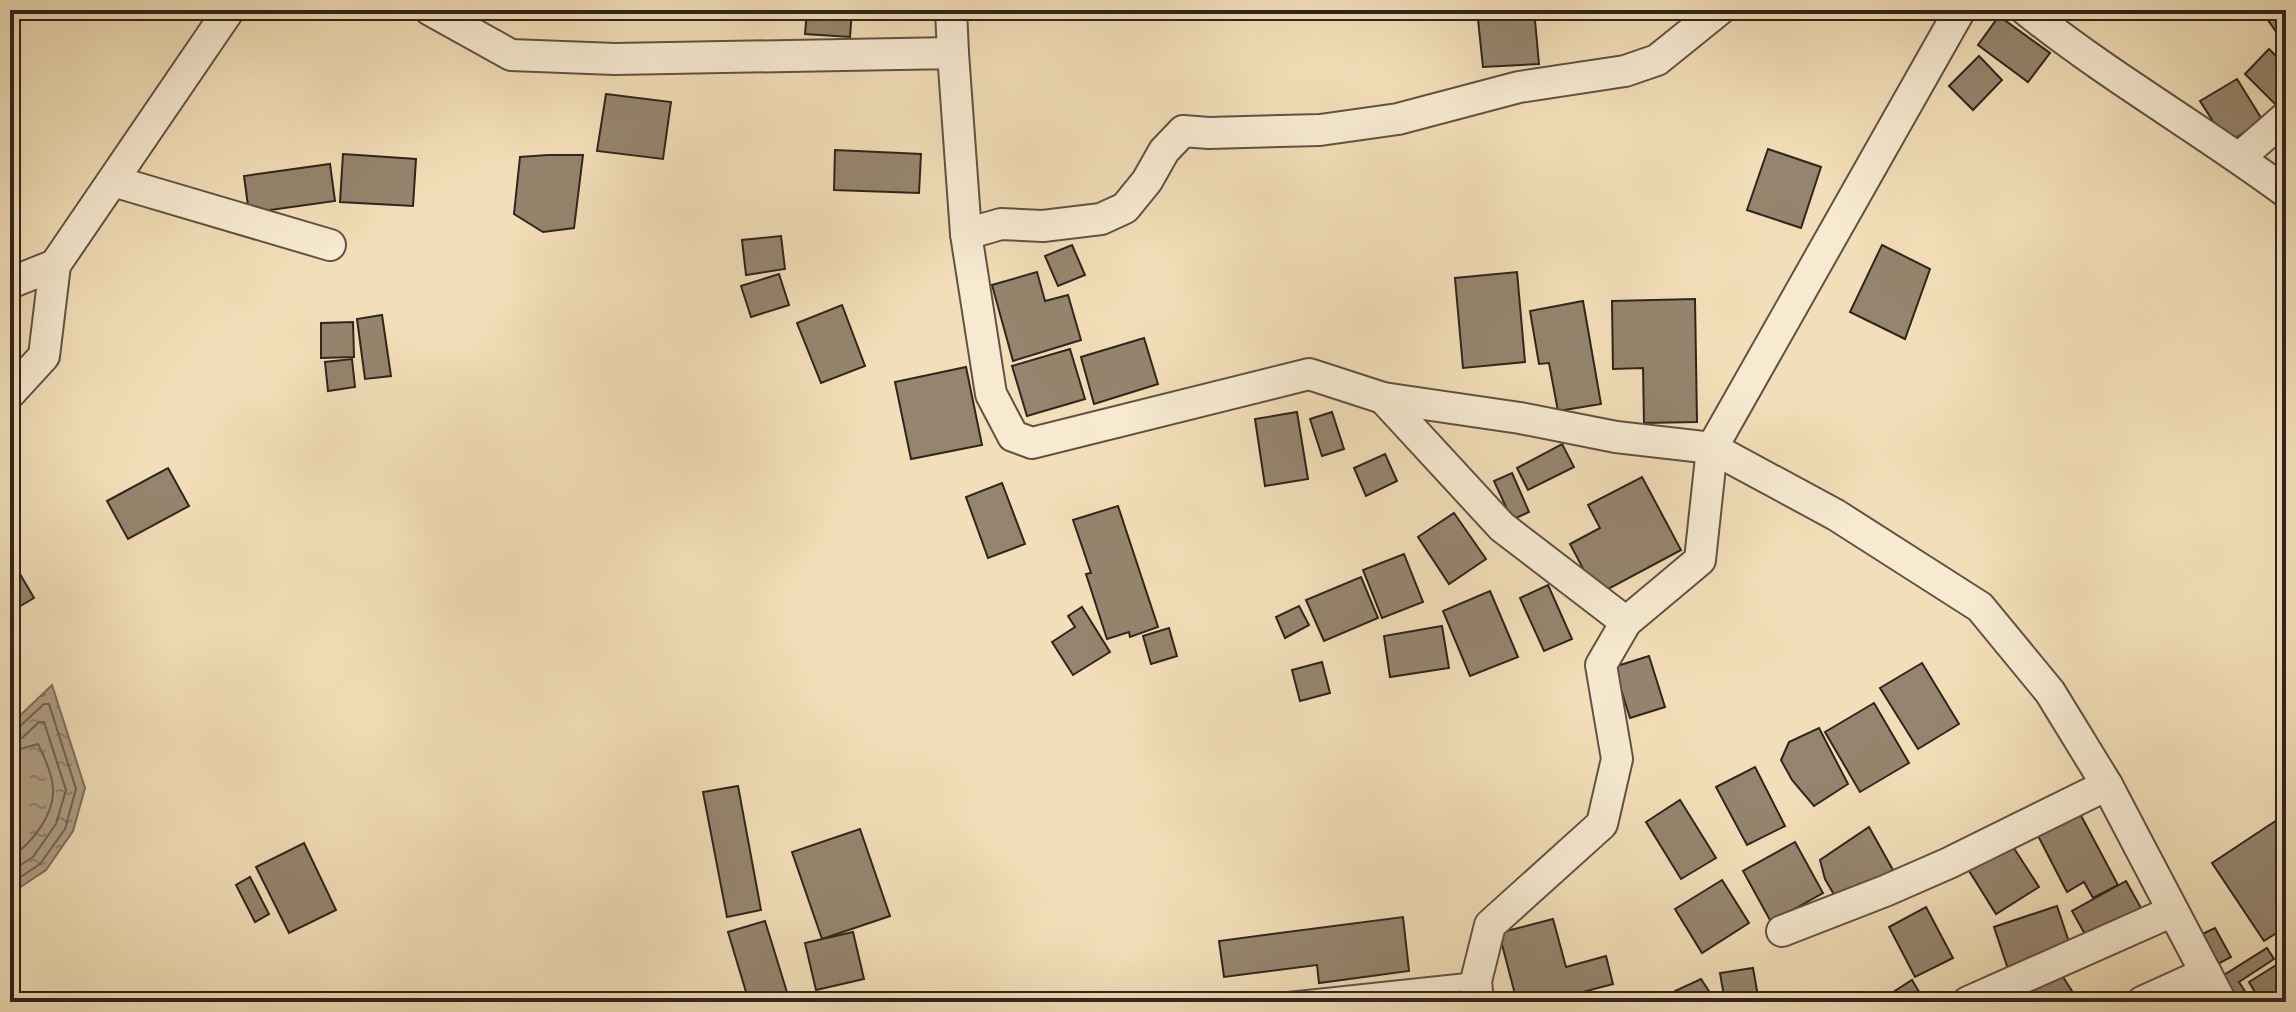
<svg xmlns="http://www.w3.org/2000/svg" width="2296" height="1012" viewBox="0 0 2296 1012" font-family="Cardo,serif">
  <defs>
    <pattern id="water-ripples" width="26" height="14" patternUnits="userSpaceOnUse" patternTransform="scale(2)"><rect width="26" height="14" fill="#b09f84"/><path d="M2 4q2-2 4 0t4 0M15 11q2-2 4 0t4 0" fill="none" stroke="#90816b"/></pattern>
  </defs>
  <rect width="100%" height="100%" fill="#f2deb8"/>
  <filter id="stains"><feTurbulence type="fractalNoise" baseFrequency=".0025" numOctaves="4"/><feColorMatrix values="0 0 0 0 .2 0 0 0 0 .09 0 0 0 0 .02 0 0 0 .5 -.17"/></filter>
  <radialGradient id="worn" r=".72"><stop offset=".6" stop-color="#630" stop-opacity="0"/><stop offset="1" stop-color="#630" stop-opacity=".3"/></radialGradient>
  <path fill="url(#water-ripples)" stroke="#7d6e5b" stroke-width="2" d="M52,685L85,788L73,831L46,870L10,894V725Z"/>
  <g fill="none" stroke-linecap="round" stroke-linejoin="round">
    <g stroke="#706251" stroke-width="2">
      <path d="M10,730L18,728L44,704H49L76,789L65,829L40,864L10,884"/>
      <path d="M10,740L22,738L39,722H44L66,790L56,824L33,857L10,872"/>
      <path d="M10,752L38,744C44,756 52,774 53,788C55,815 31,844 10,858"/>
    </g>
  </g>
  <g fill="#95856e" stroke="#30241e" stroke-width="2">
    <path d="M807,10H852L850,37L805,34Z"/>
    <path d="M911,10H938V19L911,20Z"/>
    <path d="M1477,10H1534L1539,64L1483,67Z"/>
    <path d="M2261,10H2286V36L2281,39Z"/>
    <path d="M1999,16L2050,53L2028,82L1978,45Z"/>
    <path d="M2269,49L2286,66V102L2279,108L2245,74Z"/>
    <path d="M1979,56L2002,80L1973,110L1949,86Z"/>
    <path d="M2237,79L2263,121L2227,143L2200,101Z"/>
    <path d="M606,94L671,102L663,159L597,151Z"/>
    <path d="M1768,149L1821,167L1801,228L1747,210Z"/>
    <path d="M835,150L921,154L919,193L834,190Z"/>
    <path d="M343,154L416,159L413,206L340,202Z"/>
    <path d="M548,155H583L574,228L543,232L514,214L520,157Z"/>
    <path d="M330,164L335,201L249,213L244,176Z"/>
    <path d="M781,236L785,269L746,275L742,240Z"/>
    <path d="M1072,245L1085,275L1058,286L1045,256Z"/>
    <path d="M1882,245L1930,269L1905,339L1850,312Z"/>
    <path d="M1037,272L1045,301L1068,295L1081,340L1013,361L992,285Z"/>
    <path d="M1517,272L1525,362L1463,368L1455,278Z"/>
    <path d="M779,274L789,305L751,317L741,286Z"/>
    <path d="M1695,299L1697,422L1644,423L1643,368L1613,369L1612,301Z"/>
    <path d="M1583,301L1601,404L1558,411L1549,363L1539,364L1530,311Z"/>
    <path d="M842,305L865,366L821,383L797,323Z"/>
    <path d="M382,315L391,376L365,379L357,319Z"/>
    <path d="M353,322L354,357L321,358V323Z"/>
    <path d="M1144,338L1158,384L1094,404L1081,357Z"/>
    <path d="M1070,349L1085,399L1027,416L1012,366Z"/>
    <path d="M352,359L355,387L328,391L325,362Z"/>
    <path d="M966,367L982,445L911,459L895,382Z"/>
    <path d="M1297,412L1308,479L1265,486L1255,419Z"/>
    <path d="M1332,412L1344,449L1322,456L1310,419Z"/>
    <path d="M1562,444L1574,467L1528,490L1517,468Z"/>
    <path d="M1385,454L1397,481L1366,496L1354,468Z"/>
    <path d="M168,468L189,506L128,539L107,501Z"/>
    <path d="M1512,473L1529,512L1512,520L1494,481Z"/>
    <path d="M1642,477L1681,550L1597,595L1570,544L1600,528L1588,505Z"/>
    <path d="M1002,483L1025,544L988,558L966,497Z"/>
    <path d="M1118,506L1158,627L1130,637L1129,632L1107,639L1086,574L1091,573L1073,520Z"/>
    <path d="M1454,513L1486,559L1449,584L1418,537Z"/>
    <path d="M1404,554L1423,602L1382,618L1363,570Z"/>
    <path d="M10,557L34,598L10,612Z"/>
    <path d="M1361,577L1378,618L1324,641L1306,600Z"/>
    <path d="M1548,585L1572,639L1544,651L1520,598Z"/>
    <path d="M1490,591L1518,657L1470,676L1443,611Z"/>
    <path d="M1299,606L1309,625L1285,638L1276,617Z"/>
    <path d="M1082,607L1110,652L1073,675L1052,642L1075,627L1068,616Z"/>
    <path d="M1442,626L1449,668L1390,677L1384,636Z"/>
    <path d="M1169,628L1177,656L1151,664L1143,636Z"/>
    <path d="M1649,656L1665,707L1630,718L1614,667Z"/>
    <path d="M1322,662L1330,693L1300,701L1292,670Z"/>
    <path d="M1922,663L1959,724L1918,749L1880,688Z"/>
    <path d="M1874,703L1909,763L1860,792L1825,732Z"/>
    <path d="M1819,728L1848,784L1814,806L1792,780L1781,760L1789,742Z"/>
    <path d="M1755,767L1785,826L1747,845L1716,787Z"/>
    <path d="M738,786L761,910L727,917L703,792Z"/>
    <path d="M1680,800L1716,858L1681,879L1646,822Z"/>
    <path d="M2078,810L2118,885L2093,898L2084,882L2067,892L2036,832Z"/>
    <path d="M2286,814V927L2264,941L2212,863Z"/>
    <path d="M1869,827L1893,870L1871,887L1836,898L1825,879L1820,860Z"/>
    <path d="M860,829L890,916L822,939L792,852Z"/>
    <path d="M2008,839L2039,887L1996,914L1966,866Z"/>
    <path d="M1795,842L1823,893L1771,922L1743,871Z"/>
    <path d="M304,843L336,910L289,933L256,867Z"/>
    <path d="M250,877L269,914L255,922L236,885Z"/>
    <path d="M1722,880L1749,923L1702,953L1675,909Z"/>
    <path d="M2126,881L2141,908L2087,938L2072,911Z"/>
    <path d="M2057,906L2072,951L2009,972L1994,927Z"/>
    <path d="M1926,907L1953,958L1915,977L1889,927Z"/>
    <path d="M1403,917L1409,971L1319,983L1317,965L1224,977L1219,941Z"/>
    <path d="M1553,919L1566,967L1606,956L1613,984L1545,1002H1517L1499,933Z"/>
    <path d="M765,921L790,1002H749L728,932Z"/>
    <path d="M2215,928L2231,957L2216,965L2200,935Z"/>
    <path d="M853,932L864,979L816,990L805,943Z"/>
    <path d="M2267,948L2274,959L2239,982L2252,1002H2230L2216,980Z"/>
    <path d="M2286,959V995L2274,1002H2261L2249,982Z"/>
    <path d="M2056,966L2079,1002H2031L2021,988Z"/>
    <path d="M1753,968L1759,1002H1725L1720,973Z"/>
    <path d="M1701,979L1716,1002H1677L1675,991Z"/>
    <path d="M1912,980L1924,1000L1895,1002L1890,994Z"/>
  </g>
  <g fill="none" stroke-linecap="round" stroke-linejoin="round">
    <g stroke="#605244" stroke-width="20">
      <path id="service" d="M1279,1002L1476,981"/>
    </g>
    <g stroke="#605244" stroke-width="34">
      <g id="minor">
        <path d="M430,10L511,55L615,59L953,53L966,234L991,394L1013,436L1032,443L1309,374L1383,398L1520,418L1616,437L1712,448L1960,10"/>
        <path d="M951,10L953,53"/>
        <path d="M2026,10C2108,76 2201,129 2286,192"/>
        <path d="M2240,157L2286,117"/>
        <path d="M113,181L330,245"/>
        <path d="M966,234L1001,224L1043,226L1101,219L1125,208L1147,181L1164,151L1183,131L1209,133L1320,130L1398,119L1519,87L1625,71L1657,60L1719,10"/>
        <path d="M10,283L55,265"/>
        <path d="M10,393L44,356L55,265L229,10"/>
        <path d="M1383,398L1502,527L1626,622"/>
        <path d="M1782,931L1885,891L1949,863L2107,785"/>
        <path d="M1478,1002L1476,981L1490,925L1602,824L1617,759L1601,665L1626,622L1700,560L1712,448L1836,515L1980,607L2050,692L2107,785L2221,1002"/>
        <path d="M1968,1002L2173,911"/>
        <path d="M2142,1002L2206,973"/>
      </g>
    </g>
    <use href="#service" stroke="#f7ead1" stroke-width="16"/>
    <use href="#minor" stroke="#f7ead1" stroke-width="30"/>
  </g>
  <rect width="2296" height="1012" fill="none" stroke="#f2deb8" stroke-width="40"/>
  <rect x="12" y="12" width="2272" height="988" fill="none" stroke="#30241e" stroke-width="4"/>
  <rect x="20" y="20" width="2256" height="972" fill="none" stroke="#30241e" stroke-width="2"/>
  <rect width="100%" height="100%" filter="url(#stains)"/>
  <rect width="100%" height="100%" fill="url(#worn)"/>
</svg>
